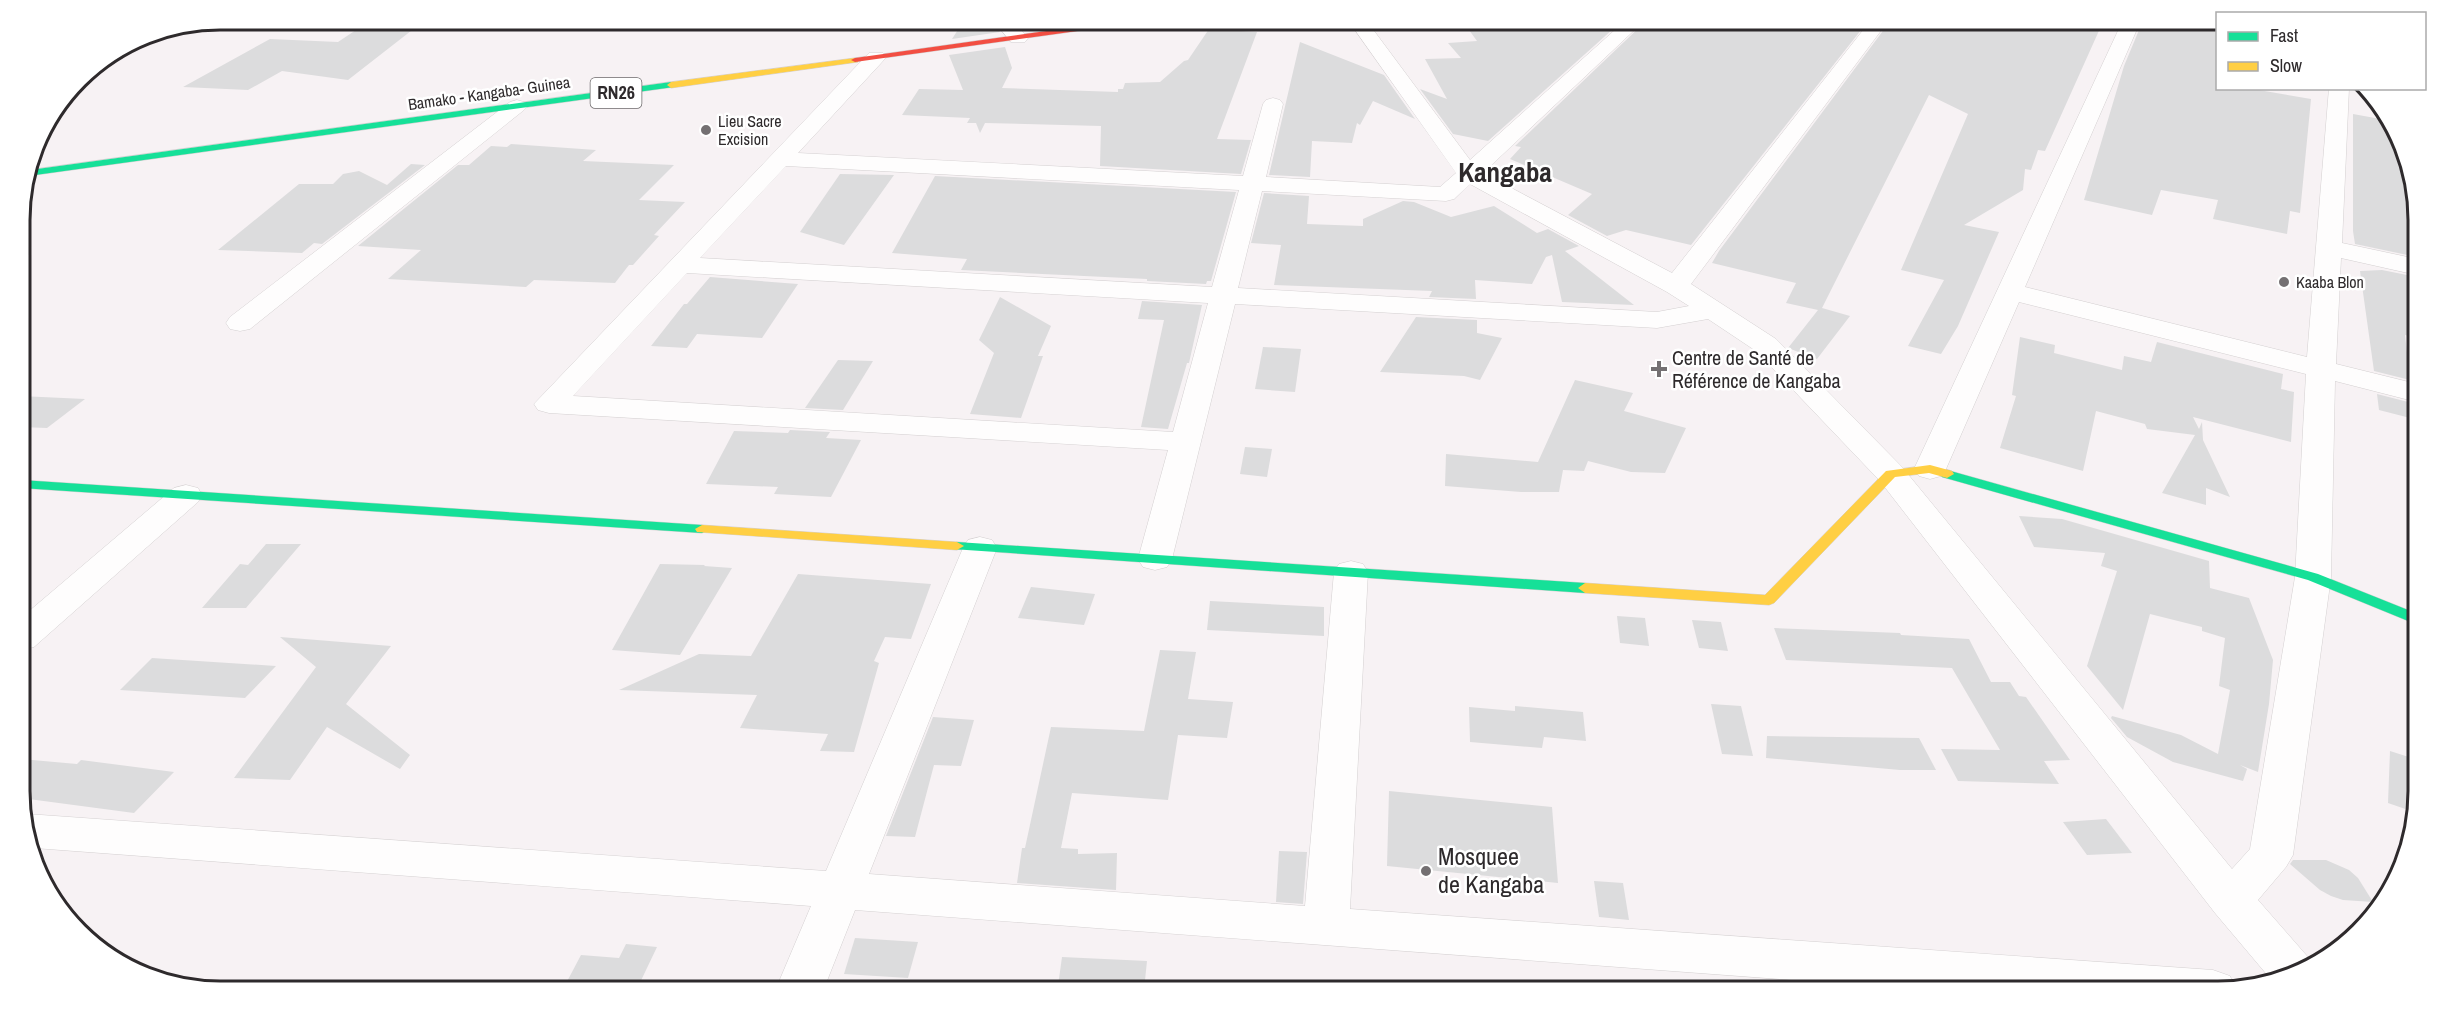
<svg xmlns="http://www.w3.org/2000/svg" width="2438" height="1011" viewBox="0 0 2438 1011" font-family="'Archivo Narrow',sans-serif">
  <rect width="100%" height="100%" fill="#f7f2f4"/>
  <g fill="#dcdcdd">
    <path d="M371,20H425L348,80L282,71L248,90L183,87L270,39L338,42Z"/>
    <path d="M982,20L986,27L995,26L1000,32L952,39L963,22Z"/>
    <path d="M1568,20H1623L1488,141L1453,134L1420,89L1447,99L1425,59L1461,58L1448,43L1477,41L1469,30L1538,28L1536,25L1568,24Z"/>
    <path d="M1647,20H1706L1730,25L1735,20L1769,22L1771,20H1787L1801,22L1803,20H1869L1691,245L1626,230L1607,236L1568,215L1592,194L1510,159L1521,147L1515,146Z"/>
    <path d="M1891,20H2077L2102,24L2045,151L2038,150L2031,170L2025,169L2023,190L1964,225L1999,232L1958,326L1941,354L1908,346L1944,280L1901,270L1968,114L1929,95L1822,308L1850,316L1817,359L1788,348L1818,310L1786,303L1796,283L1712,263L1719,251Z"/>
    <path d="M2146,20H2217V88H2247L2311,99L2300,213L2290,211L2287,234L2213,219L2218,200L2161,190L2152,215L2084,200L2124,66L2139,30H2143Z"/>
    <path d="M1209,29L1257,32L1217,139L1251,140L1241,174L1100,166L1101,126L985,123L980,133L976,123H967L970,118L902,115L919,89L963,90L949,55L1005,47L1012,68L1002,88L1118,92V89H1123L1125,83L1160,82L1184,61L1188,60Z"/>
    <path d="M1300,42L1384,75L1415,119L1373,101L1360,125L1357,123L1352,143L1312,141L1310,177L1269,175Z"/>
    <path d="M2353,114L2386,120L2417,194V257L2355,244L2353,231Z"/>
    <path d="M511,144L596,150L583,161L674,165L639,200L685,202L654,235L659,236L633,265H629L615,283L534,280L526,287L388,279L421,250L358,246L458,165H469L491,146L507,147Z"/>
    <path d="M411,164L425,165L322,244L314,243L302,253L218,250L299,184H333L343,174L359,171L387,185Z"/>
    <path d="M840,174L894,175L844,245L800,232Z"/>
    <path d="M935,176L1236,192L1211,281H1207L1206,284L1147,281V279L961,270L967,259L892,253Z"/>
    <path d="M1264,193L1309,196L1307,224L1363,226V219L1403,201L1414,202L1451,217L1494,206L1537,233L1548,229L1579,246L1565,251L1634,305L1562,302L1552,255L1546,257L1532,284L1475,280L1476,299L1429,297L1432,291L1274,285L1281,245L1251,243Z"/>
    <path d="M2382,270L2417,277V338L2405,335L2410,380L2374,371L2360,271Z"/>
    <path d="M710,277L798,284L762,338L697,334L687,348L651,346L684,304H687Z"/>
    <path d="M1000,297L1051,326L1038,356H1043L1021,418L970,414L994,353L979,340Z"/>
    <path d="M1142,301L1202,305L1189,363H1187L1168,429L1141,427L1164,320L1138,319Z"/>
    <path d="M1416,317L1477,320V333L1502,338L1480,380L1464,376L1380,372Z"/>
    <path d="M2020,337L2055,345L2054,353L2122,370L2124,356L2151,362L2157,342L2283,374L2281,389L2294,392L2291,442L2193,417L2199,429L2202,422L2203,440L2230,497L2206,488V505L2162,493L2195,435L2147,429L2145,424L2096,411L2083,471L2000,448L2016,396L2012,395Z"/>
    <path d="M1263,347L1301,349L1295,392L1255,389Z"/>
    <path d="M838,360L873,361L843,410L805,408Z"/>
    <path d="M1575,380L1633,393L1624,411L1686,428L1665,473L1631,472L1588,461L1584,471L1563,470L1559,492H1521L1445,486L1446,454L1538,462Z"/>
    <path d="M2377,394L2412,403L2414,419L2379,410Z"/>
    <path d="M20,396L85,399L47,428L20,427Z"/>
    <path d="M790,430L830,432L826,438L861,440L831,497L774,494L778,487L706,484L734,431L788,433Z"/>
    <path d="M1245,447L1272,449L1267,477L1240,474Z"/>
    <path d="M2019,516L2062,519L2209,561L2210,588L2249,598L2273,660L2269,704L2258,772L2240,765L2247,769L2243,781L2173,762L2127,737L2111,718L2112,716L2181,735L2218,754L2230,690L2219,686L2225,638L2202,631V627L2150,614L2123,710L2087,666L2117,571L2101,566L2105,553L2034,547Z"/>
    <path d="M266,544H301L246,608H202L240,564L248,565Z"/>
    <path d="M660,564L705,565L704,566L732,568L680,655L612,650Z"/>
    <path d="M798,574L931,584L911,639L885,637L874,661L879,663L854,752L820,751L828,734L740,728L757,695L619,690L699,654L751,656Z"/>
    <path d="M1031,587L1095,594L1084,625L1018,618Z"/>
    <path d="M1210,601L1324,607V636L1207,630Z"/>
    <path d="M1617,616L1645,618L1649,646L1620,643Z"/>
    <path d="M1692,620L1721,622L1728,651L1699,648Z"/>
    <path d="M1774,628L1900,633L1901,635L1969,639L1991,682H2010L2019,696L2026,697L2070,760L2044,761L2059,784L1958,781L1941,749L2000,750L1952,668L1786,660Z"/>
    <path d="M280,637L391,646L346,704L410,755L400,769L327,727L290,780L234,778L316,667Z"/>
    <path d="M1160,650L1196,652L1188,699L1233,702L1227,738L1178,735L1168,800L1072,793L1061,848L1078,849V854L1117,853L1116,890L1017,883L1022,848H1025L1051,727L1144,731Z"/>
    <path d="M152,658L167,659L276,666L245,698L120,690Z"/>
    <path d="M1711,704L1741,706L1753,756L1722,754Z"/>
    <path d="M1515,706L1583,712L1586,741L1544,737L1542,748L1470,742L1469,707L1515,711Z"/>
    <path d="M933,717L974,720L961,766L934,765L915,837L886,836Z"/>
    <path d="M1767,736L1919,738L1936,770H1900L1766,758Z"/>
    <path d="M2390,751L2418,760V791L2414,812L2388,803Z"/>
    <path d="M21,759L77,764L81,760L174,772L134,813L21,798Z"/>
    <path d="M1389,791L1552,807L1558,883L1387,866Z"/>
    <path d="M2106,819L2132,853L2087,855L2063,822Z"/>
    <path d="M1279,851L1307,852L1303,904L1276,902Z"/>
    <path d="M2293,860H2326L2349,870L2358,878L2373,902L2343,900L2331,896L2320,890L2290,864Z"/>
    <path d="M1594,881L1623,883L1629,920L1599,917Z"/>
    <path d="M855,938L918,942L908,978L844,974Z"/>
    <path d="M626,944L657,947L636,991H562L581,955L619,958Z"/>
    <path d="M1062,957L1147,961L1144,990L1058,986Z"/>
  </g>
  <g fill="none" stroke-linecap="round" stroke-linejoin="round">
    <g stroke="#d4d0d1" stroke-width="1">
      <g id="street">
        <path d="M993,20H1012L1028,38L1025,42H1011Z"/>
        <path d="M1348,20H1366L1470,160L1626,20H1645L1483,173L1672,273L1871,20H1889L1691,284L1776,339L1902,467L2232,869L2250,849L2295,577L2306,374L2019,302L1946,469L1941,476L1930,479L1919,476L1914,469L2123,20H2141L2025,287L2307,357L2329,88H2349L2342,243L2417,259V275L2341,258L2336,364L2417,384V402L2335,381L2331,577L2293,855L2286,867L2258,900L2314,964L2283,981L2274,983L2215,913L1880,481L1756,351L1708,319L1657,328L1235,304L1172,559L1167,567L1155,570L1143,567L1138,559L1168,450L549,413L538,410L534,404L869,53H883L886,57L883,61L798,153L1243,176L1263,104L1266,100L1273,98L1280,100L1283,104L1266,177L1440,187L1456,173ZM786,166L1239,190L1212,287L700,258ZM1470,184L1667,292L1689,306L1657,312L1238,288L1262,191L1446,201L1454,199ZM687,273L1208,303L1173,432L573,396Z"/>
        <path d="M517,100L524,102L528,106L524,110L250,329L240,331L230,329L226,323L230,317L510,102Z"/>
        <path d="M186,485L198,488L202,495L198,502L34,647L21,650V618L174,488Z"/>
        <path d="M980,537L992,540L997,548L869,874L1305,906L1334,572L1339,564L1351,561L1363,564L1368,572L1350,909L2213,970L2230,976L2236,990L1940,991L855,910L823,991H775L811,906L34,848L21,817L27,814L826,871L963,548L968,540Z"/>
      </g>
    </g>
    <g stroke="#d4d0d1" stroke-width="1">
      <g id="fast">
        <path d="M671,82L675,85L674,87L28,176L30,170Z"/>
        <path d="M1947,470L2318,574L2418,614V625L2308,580L1942,477L1940,474Z"/>
        <path d="M21,480L702,525L709,529L702,533L21,488Z"/>
        <path d="M957,542L1585,583L1592,588L1585,593L952,549L950,546Z"/>
      </g>
    </g>
    <g stroke="#d4d0d1" stroke-width="1">
      <g id="slow">
        <path d="M1172,20H1208L1204,22L1096,28L1092,26L1096,24Z"/>
        <path d="M855,58H858V62L671,88L667,85L671,82Z"/>
        <path d="M1930,465L1952,471L1954,474L1947,478L1929,473L1895,477L1774,603L1769,605L1585,593L1578,588L1585,583L1765,595L1886,471Z"/>
        <path d="M702,525L957,542L964,546L957,550L697,532L695,529Z"/>
      </g>
    </g>
    <g stroke="#d4d0d1" stroke-width="1">
      <path id="jam" d="M1096,24H1099V28L855,62L851,60L855,58Z"/>
    </g>
    <use href="#street" fill="#fefdfd" fill-rule="evenodd"/>
    <use href="#fast" fill="#16e098" fill-rule="evenodd"/>
    <use href="#slow" fill="#ffcf43" fill-rule="evenodd"/>
    <use href="#jam" fill="#f24e42" fill-rule="evenodd"/>
  </g>
  <g fill="#747072" stroke="#fff" stroke-width="2">
    <circle cx="706" cy="130" r="6"/>
    <circle cx="2284" cy="282" r="6"/>
    <path d="M1656 360h6v6h6v6h-6v6h-6v-6h-6v-6h6z"/>
    <circle cx="1426" cy="871" r="6"/>
  </g>
  <g text-anchor="middle" stroke-width="5" stroke-linejoin="round" paint-order="stroke">
    <g font-size="16" fill="#2e2a2c" stroke="#fff">
      <text transform="translate(489 93) rotate(-8)" y="6">Bamako - Kangaba- Guinea</text>
    </g>
    <g font-size="16" fill="#2e2a2c" stroke="#fff" text-anchor="start">
      <text x="718" y="127">Lieu Sacre<tspan x="718" dy="18">Excision</tspan></text>
      <text x="2296" y="288">Kaaba Blon</text>
    </g>
    <rect fill="#fff" stroke="#6d6a6b" stroke-width="1.5" x="590.5" y="78" width="51" height="30" rx="4.5"/>
    <g font-size="18" font-weight="bold" fill="#2e2a2c">
      <text x="616" y="99">RN26</text>
    </g>
    <g font-size="20" fill="#2e2a2c" stroke="#fff" text-anchor="start">
      <text x="1672" y="365">Centre de Santé de<tspan x="1672" dy="23">Référence de Kangaba</tspan></text>
    </g>
    <g font-size="24" fill="#2e2a2c" stroke="#fff" text-anchor="start">
      <text x="1438" y="865">Mosquee<tspan x="1438" dy="28">de Kangaba</tspan></text>
    </g>
    <g font-size="27" font-weight="bold" fill="#2e2a2c" stroke="#fff">
      <text x="1505" y="182">Kangaba</text>
    </g>
  </g>
  <path d="M0 0H2438V1011H0ZM220 30H2218A190 190 0 0 1 2408 220V791A190 190 0 0 1 2218 981H220A190 190 0 0 1 30 791V220A190 190 0 0 1 220 30Z" fill="#fff" fill-rule="evenodd"/>
  <path fill="none" stroke="#2e2a2c" stroke-width="3" d="M220 30H2218A190 190 0 0 1 2408 220V791A190 190 0 0 1 2218 981H220A190 190 0 0 1 30 791V220A190 190 0 0 1 220 30Z"/>
  <rect x="2216" y="12" width="210" height="78" fill="#ffffff" stroke="#abaaab" stroke-width="1.5"/>
  <rect x="2228" y="32" width="30" height="9" fill="#16e098" stroke="#abaaab" stroke-width="1.5"/>
  <text x="2270" y="42" font-size="18" fill="#2e2a2c">Fast</text>
  <rect x="2228" y="62" width="30" height="9" fill="#ffcf43" stroke="#abaaab" stroke-width="1.5"/>
  <text x="2270" y="72" font-size="18" fill="#2e2a2c">Slow</text>
</svg>
